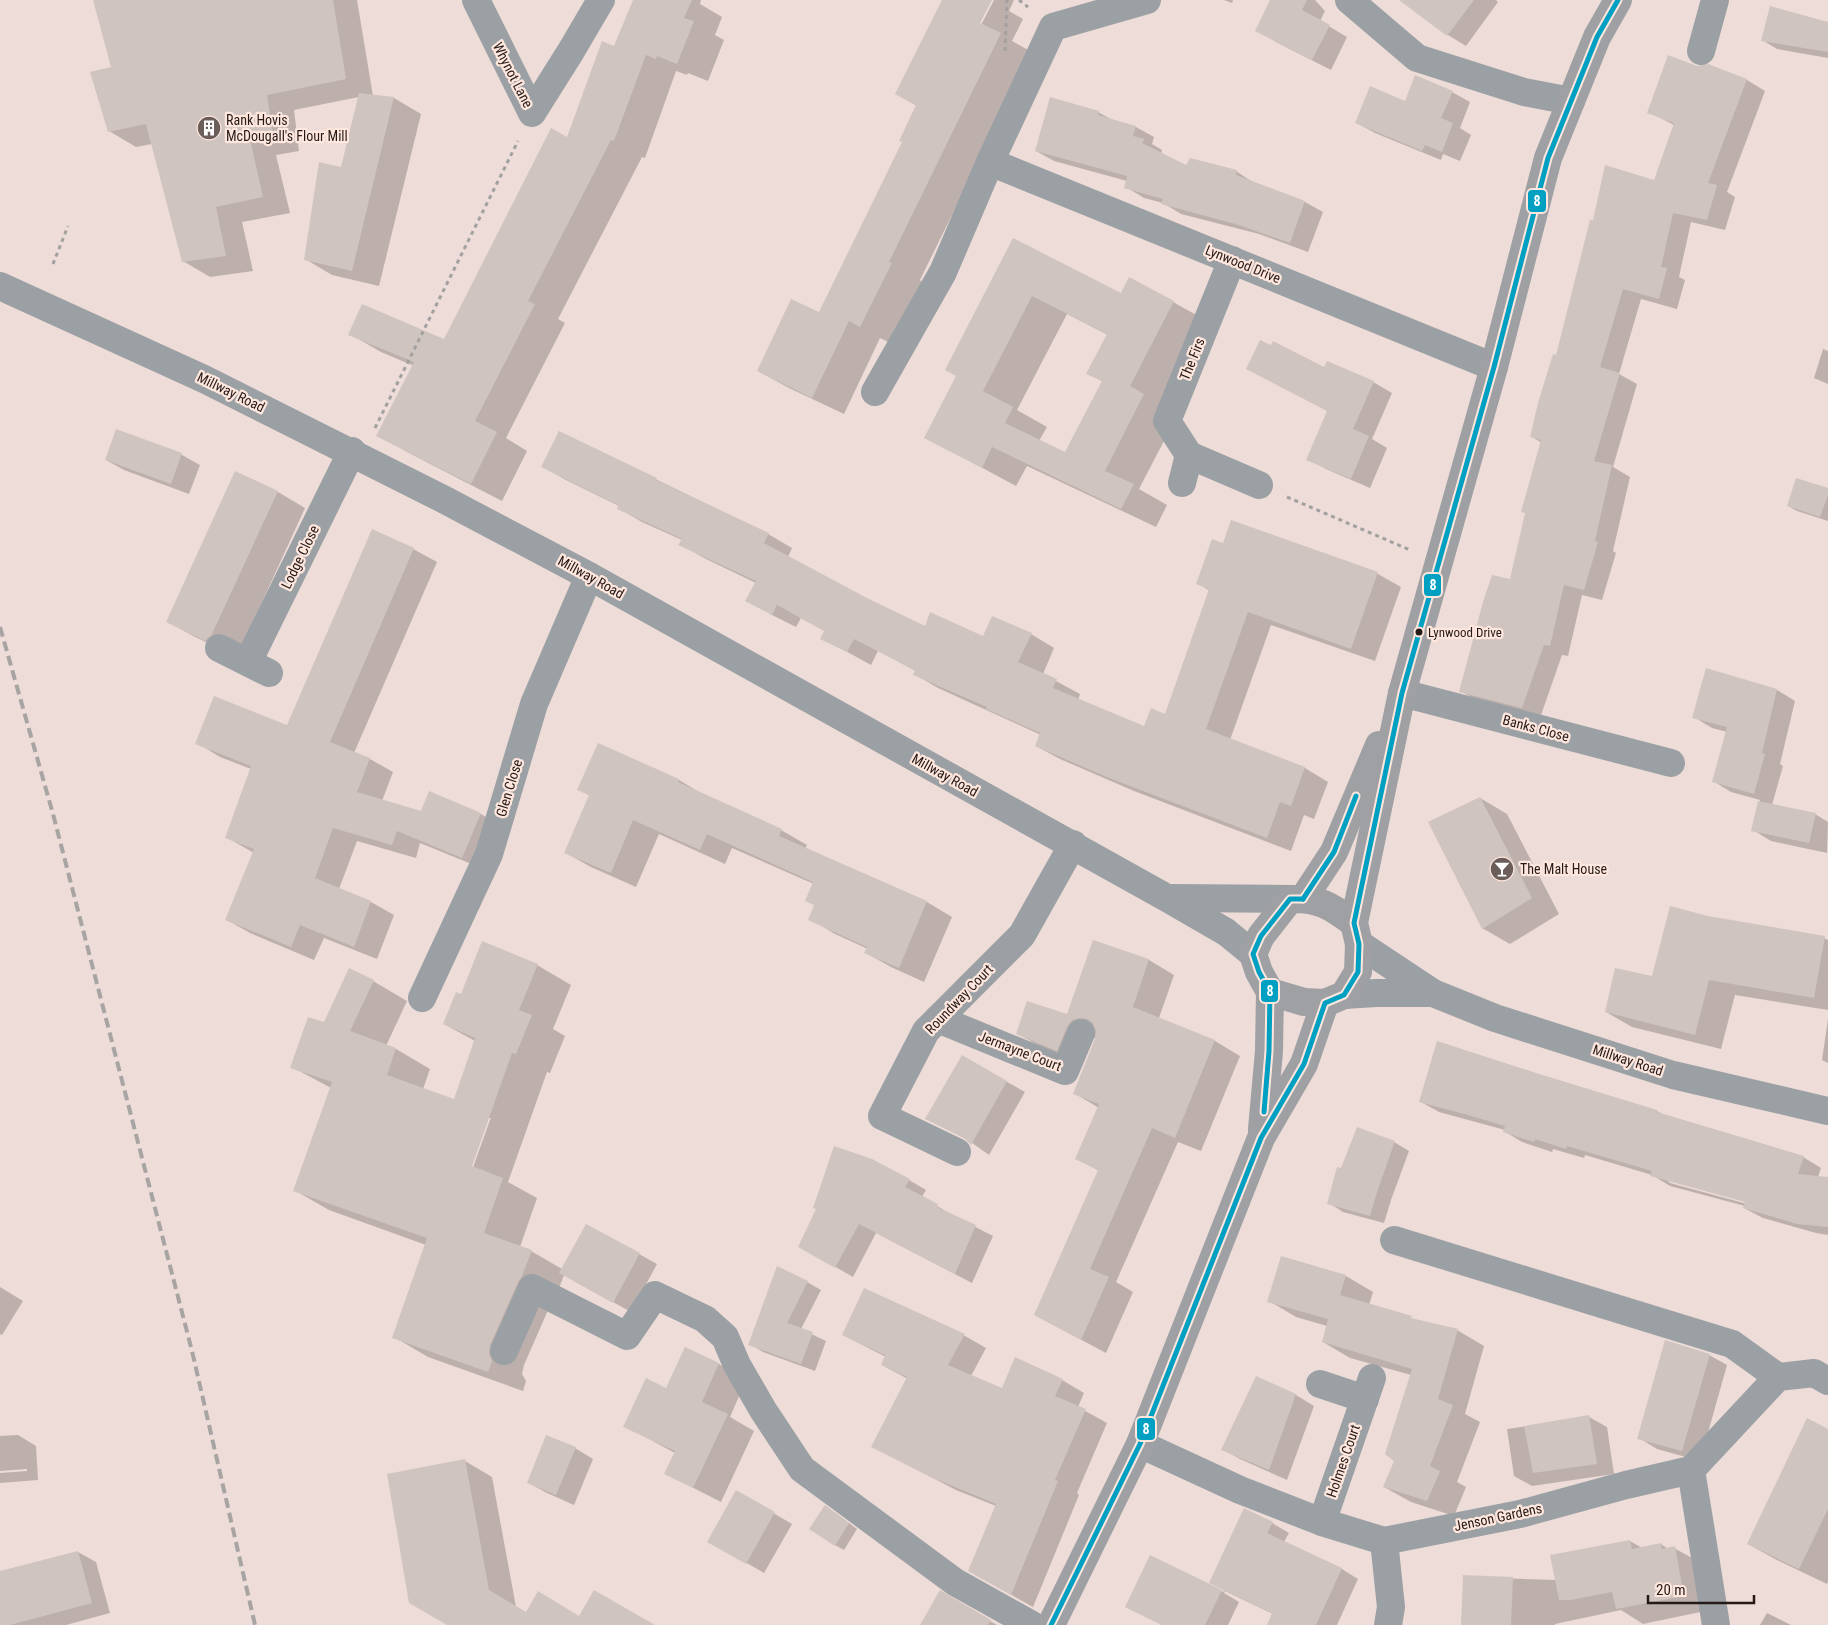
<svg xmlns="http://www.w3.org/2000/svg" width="1828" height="1625" viewBox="0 0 1828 1625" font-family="'Roboto Condensed',sans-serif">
  <rect width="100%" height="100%" fill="#eddcd7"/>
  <g fill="#0003" fill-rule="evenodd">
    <path d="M94,0H357L373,96L394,98L421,114L379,286L332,275L305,259L342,168L359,97L294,110L299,151L276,155L290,213L242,222L253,271L210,277L183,261L152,144L136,147L109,131L113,68Z"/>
    <path d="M634,0H701L700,4L722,17L715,35L724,40L708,81L688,73L687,75L676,71L645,158L642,157L558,319L565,323L506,438L527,451L502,501L409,453L378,435L414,366L381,352L350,334L444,341L568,138L615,48Z"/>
    <path d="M943,0H991L977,28L979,29L994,0H1014L1009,11L1023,19L1012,41L1032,52L920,280L922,282L892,344L880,338L844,414L789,388L758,371L819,314L903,142L917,106L896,94Z"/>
    <path d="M1224,0H1233L1232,3Z"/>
    <path d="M1272,0H1315L1325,11L1320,21L1347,37L1331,70L1274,41Z"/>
    <path d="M1415,0H1496L1498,2L1466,46L1448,35L1410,7Z"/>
    <path d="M1828,23V58L1777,49L1762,40Z"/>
    <path d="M1708,66L1747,80L1765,91L1727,192L1735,197L1725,230L1691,222L1679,277L1685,280L1677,309L1641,299L1619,374L1637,384L1613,467L1630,477L1613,551L1616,553L1602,600L1582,595L1568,656L1562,655L1540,718L1479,702L1461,691L1511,580L1542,443L1531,436L1557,357L1594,222L1655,181L1674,125L1649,112L1697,67Z"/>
    <path d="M1452,92L1470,102L1460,128L1471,135L1460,161L1443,154L1441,160L1375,133L1357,123L1405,103Z"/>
    <path d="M1098,112L1114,121L1136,127L1154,137L1152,144L1162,150L1161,154L1187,167L1236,171L1254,183L1305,202L1323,212L1308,252L1259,234L1181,214L1163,203L1144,198L1126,187L1127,181L1054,161L1036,151Z"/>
    <path d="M1013,240L1121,295L1173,302L1207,321L1178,414L1139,489L1167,505L1156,527L1027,466L1016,486L925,437L957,376ZM1067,314L1108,335L1088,373L1103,382L1066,453L1039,441L1047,427L1017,410Z"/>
    <path d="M1823,349L1828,351V384L1814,378Z"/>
    <path d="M1328,363L1373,382L1392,393L1372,439L1387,448L1370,488L1326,469L1308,459L1328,411L1325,369Z"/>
    <path d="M117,431L182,455L200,465L189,494L124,470L106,460Z"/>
    <path d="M559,432L768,534L792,548L788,557L864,598L925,628L984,637L1031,634L1054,648L1043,674L1080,694L1078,700L1145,728L1165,715L1210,591L1197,583L1224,545L1232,522L1378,574L1401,587L1375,661L1271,625L1230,740L1305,768L1328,782L1314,819L1304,815L1291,851L1134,791L1060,759L1036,746L1041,735L938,688L914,674L916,671L878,651L871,665L822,638L825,631L801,618L796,627L770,614L756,583L704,558L680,544L682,540L642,522L618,508L619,506L566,480L543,467Z"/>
    <path d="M236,473L278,492L305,508L240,650L233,655L195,637L168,622Z"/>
    <path d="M1828,490V521L1797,511L1788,506Z"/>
    <path d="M413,549L437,562L354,753L370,759L393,772L382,801L422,813L430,793L481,814L504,828L486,870L420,843L416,858L357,841L339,889L371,902L394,915L377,959L324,938L314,960L250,933L227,920L254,853L226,837L251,769L220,757L197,743L288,727Z"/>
    <path d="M1777,690L1795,701L1780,764L1783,766L1772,805L1815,814L1828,822L1827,853L1771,841L1753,830L1760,800L1731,792L1713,781L1727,732L1712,728L1694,717Z"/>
    <path d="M598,745L679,780L704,795L781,830L807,845L805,849L927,902L952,917L924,982L891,967L866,953L868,949L835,934L810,919L816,905L814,884L732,848L725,864L659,834L636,887L591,867L566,853L590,796L579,789Z"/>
    <path d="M1480,798L1507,814L1559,914L1510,944L1482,928Z"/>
    <path d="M1708,918L1824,938L1828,940V1010L1735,995L1721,1049L1632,1027L1606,1012L1652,978Z"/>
    <path d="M1094,941L1149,960L1174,975L1159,1018L1215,1041L1240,1056L1201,1151L1178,1142L1116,1282L1133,1292L1106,1353L1035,1315L1099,1171L1077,1158L1099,1108L1074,1093L1097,1035L1092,1041L1082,1064L1043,1048L1018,1034L1068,1016Z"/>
    <path d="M537,965L571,985L553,1029L565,1036L550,1073L547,1072L508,1182L537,1198L520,1247L531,1251L562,1269L639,1254L657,1264L631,1312L564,1275L556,1296L552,1301L524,1365L522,1374L526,1381L523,1391L428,1357L394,1337L426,1245L329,1210L294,1190L331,1088L292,1067L325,1024L373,981L407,1001L386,1046L396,1049L430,1069L423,1089L455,1100L475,1041L444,1024L462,996ZM488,1118H491L490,1120L471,1173L469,1172Z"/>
    <path d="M1828,1019V1063L1822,1060Z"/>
    <path d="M962,1057L1025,1092L989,1155L968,1140L927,1119Z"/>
    <path d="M1421,1102L1657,1111L1664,1115L1803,1157L1821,1168L1818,1177L1828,1179V1235L1816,1233L1763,1218L1744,1208L1745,1206L1670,1186L1652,1175L1585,1155L1584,1158L1553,1149L1552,1152L1522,1142L1504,1131L1505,1130L1439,1112ZM1666,1179L1751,1202V1205L1670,1183Z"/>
    <path d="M1394,1142L1409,1151L1391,1200L1384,1223L1343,1212L1329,1203Z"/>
    <path d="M909,1180L926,1190L922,1197L954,1216L993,1236L972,1283L876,1233L853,1277L799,1246Z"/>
    <path d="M1282,1258L1346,1276L1373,1292L1369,1305L1416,1320L1457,1330L1484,1346L1465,1414L1480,1422L1457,1482L1466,1487L1454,1516L1411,1502L1384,1487L1396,1460L1411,1375L1350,1358L1323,1342L1327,1326L1296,1317L1269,1301Z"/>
    <path d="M807,1282L821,1290L801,1329L826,1341L815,1371L763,1352L750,1344Z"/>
    <path d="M0,1287L23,1301L2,1335L0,1334Z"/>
    <path d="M864,1289L965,1336L986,1348L971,1376L1003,1390L1016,1359L1062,1380L1084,1393L1078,1407L1107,1423L1077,1493L1079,1495L1033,1607L969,1571L996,1506L956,1490L873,1447L908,1379L882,1365L886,1357L843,1335Z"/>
    <path d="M685,1348L719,1364L746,1380L730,1417L754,1431L721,1502L666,1474L675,1453L625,1426L667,1389Z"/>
    <path d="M1709,1355L1727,1365L1700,1461L1657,1449L1639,1438Z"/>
    <path d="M1256,1378L1296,1395L1314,1406L1287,1480L1240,1459L1222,1449Z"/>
    <path d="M1589,1417L1607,1427L1614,1474L1532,1486L1514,1476L1507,1429Z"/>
    <path d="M1828,1430V1581L1827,1584L1775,1559L1748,1544Z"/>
    <path d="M18,1435L36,1446L38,1480L0,1483V1473L27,1471V1469L0,1471V1436Z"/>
    <path d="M575,1448L593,1459L574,1505L547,1493L529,1483Z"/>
    <path d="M465,1461L492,1477L516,1607L526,1613L652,1625H450Z"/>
    <path d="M737,1492L792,1524L764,1573L709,1541Z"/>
    <path d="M834,1512L857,1529L844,1550L835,1545Z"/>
    <path d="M1272,1523L1289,1533L1284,1542L1342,1569L1358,1579L1337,1625H1268L1273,1614L1225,1591L1224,1593L1239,1602L1228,1625H1162L1126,1607L1151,1557L1223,1592L1224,1590L1211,1583Z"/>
    <path d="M1630,1541L1642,1548L1661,1544L1668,1549L1674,1548L1701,1563L1710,1610L1643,1624L1621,1610L1555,1624V1625H1462L1464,1577L1556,1580Z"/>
    <path d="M78,1552L96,1562L110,1613L66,1625H0V1572Z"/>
    <path d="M940,1592L997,1625H921Z"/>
    <path d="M1767,1613L1791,1625H1760Z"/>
  </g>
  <g fill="#d0c4c0" fill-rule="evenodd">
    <path d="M93,0H333L346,79L267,95L273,135L250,139L263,197L216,207L226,256L182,262L146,124L108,132L90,72L111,67Z"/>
    <path d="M633,0H692L684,18L694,21L677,64L657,56L656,59L646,55L614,141L611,140L528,301L535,304L475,421L497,432L471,484L376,436L414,362L348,335L362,304L444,339L551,128L567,137L602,41L614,46Z"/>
    <path d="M942,0H992L980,23L1001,33L889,262L892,263L860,327L849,321L812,398L757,371L791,299L819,312L902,142L899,141L916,105L895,94Z"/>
    <path d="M1270,0H1307L1302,10L1330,25L1312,60L1255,31Z"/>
    <path d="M1399,0H1474L1447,36Z"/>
    <path d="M1770,6L1828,22V52L1761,41Z"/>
    <path d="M1668,55L1697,66L1708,64L1747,79L1708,183L1717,185L1707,220L1673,213L1661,267L1667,268L1659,299L1623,289L1600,367L1620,373L1594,461L1612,465L1595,541L1598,542L1584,590L1564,585L1550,646L1544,645L1522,708L1459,692L1483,602L1492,575L1510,579L1525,513L1521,512L1541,440L1530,437L1538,403L1553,354L1556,355L1590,220H1593L1605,165L1654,180L1674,123L1647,113Z"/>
    <path d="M1415,75L1453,91L1441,118L1453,123L1442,152L1425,145L1422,151L1355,123L1370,86L1405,101Z"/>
    <path d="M359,93L394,97L352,271L304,260L319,162L341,167Z"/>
    <path d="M1050,97L1099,111L1098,115L1136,126L1133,136L1145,139L1142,143L1186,165L1190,158L1237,170L1236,175L1305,201L1290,243L1239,225L1161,204L1163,199L1124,188L1127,176L1035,151Z"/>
    <path d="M1013,238L1121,293L1129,277L1174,301L1130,386L1144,394L1105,471L1134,484L1121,509L992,447L982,468L924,438L956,376L945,370ZM1032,296L1107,334L1086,374L1102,381L1065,452L1005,423L1013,407L983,391Z"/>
    <path d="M1260,340L1271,345L1273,341L1324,367L1327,361L1374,381L1353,429L1369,436L1351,479L1306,460L1327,411L1246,369Z"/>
    <path d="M116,429L182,453L171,484L105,460Z"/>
    <path d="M559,431L657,478L656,480L769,533L764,543L865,597L925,626L930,612L983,636L992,616L1032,633L1018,662L1057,679L1053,688L1144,726L1151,708L1165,714L1209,589L1196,584L1212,539L1223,543L1231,520L1378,572L1351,649L1248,612L1206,729L1305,767L1291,806L1280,802L1267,838L1109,778L1035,746L1040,733L986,709L987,707L913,675L915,670L854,639L847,652L820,639L824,631L777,605L772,615L745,601L756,581L678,545L682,539L617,509L618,505L541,467Z"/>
    <path d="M235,471L278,491L212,634L205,641L166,622Z"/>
    <path d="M1796,478L1828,488V495L1820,517L1787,506Z"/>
    <path d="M372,529L414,548L330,742L370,758L357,792L421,811L429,791L481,813L462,858L397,831L392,845L333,828L315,878L371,901L354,947L300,925L291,947L225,920L254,849L225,838L251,766L195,744L214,696L287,725Z"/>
    <path d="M1706,668L1777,689L1762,753L1765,754L1754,794L1712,782L1727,727L1692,718Z"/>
    <path d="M598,743L679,779L678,782L782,829L779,836L927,901L899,968L864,953L867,947L808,920L814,905L805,901L813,882L707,834L700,850L633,820L611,873L564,853L589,795L577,790Z"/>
    <path d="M1480,797L1532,898L1482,929L1428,822Z"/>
    <path d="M1758,801L1816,813L1809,843L1751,831Z"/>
    <path d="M1670,906L1708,916L1825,936L1814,998L1709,980L1695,1035L1605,1012L1615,968L1652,976Z"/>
    <path d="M1093,940L1149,959L1133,1007L1215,1040L1175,1138L1152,1128L1090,1269L1109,1277L1081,1340L1034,1315L1098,1170L1075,1159L1099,1104L1073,1094L1095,1039L1096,1031L1093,1023L1087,1019L1080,1018L1072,1020L1067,1027L1057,1051L1016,1034L1027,1001L1067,1014Z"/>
    <path d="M482,941L538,964L519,1010L532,1015L516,1054L512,1053L472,1166L503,1178L484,1233L532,1250L522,1276L518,1282L490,1345L489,1353L492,1361L488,1372L392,1338L427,1238L293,1191L332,1082L290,1068L308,1017L324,1022L349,968L374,980L350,1031L396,1048L387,1075L454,1099L475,1038L443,1024L456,992L461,994Z"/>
    <path d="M1437,1041L1536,1073L1657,1110V1112L1804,1156L1798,1174L1828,1177V1227L1797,1224L1743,1208L1745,1202L1650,1176L1652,1171L1567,1146L1566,1149L1535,1139L1534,1142L1503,1132L1505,1126L1468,1115L1419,1102Z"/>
    <path d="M962,1055L1007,1081L971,1145L964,1138L925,1119Z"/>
    <path d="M1357,1127L1395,1141L1377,1192L1370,1216L1327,1204L1337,1167L1341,1168Z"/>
    <path d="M834,1146L872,1159L910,1179L905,1187L938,1204L937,1207L976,1225L955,1274L859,1224L835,1268L798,1247L816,1209L813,1208Z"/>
    <path d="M586,1224L640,1253L613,1303L559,1273Z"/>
    <path d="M1281,1256L1346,1275L1340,1295L1412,1316L1411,1318L1458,1329L1438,1399L1453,1405L1430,1466L1440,1471L1427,1501L1383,1487L1394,1461L1385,1454L1412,1369L1322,1342L1328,1319L1267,1302Z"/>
    <path d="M777,1266L808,1281L787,1323L813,1332L801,1364L748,1345Z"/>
    <path d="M864,1288L965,1334L948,1365L1002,1388L1015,1357L1063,1379L1055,1396L1086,1409L1055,1480L1058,1481L1011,1595L968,1571L996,1504L933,1478L871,1447L907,1377L881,1365L885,1355L842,1335Z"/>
    <path d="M1665,1340L1710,1354L1682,1451L1637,1439Z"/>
    <path d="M685,1347L719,1363L702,1402L728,1414L693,1488L664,1474L675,1451L623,1427L646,1378L666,1388Z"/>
    <path d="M1256,1376L1296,1394L1269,1470L1221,1450Z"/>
    <path d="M1589,1415L1597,1464L1533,1473L1524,1426Z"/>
    <path d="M1807,1418L1828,1429V1509L1799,1569L1747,1544Z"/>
    <path d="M546,1435L576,1447L556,1495L527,1483Z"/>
    <path d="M465,1459L489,1590L526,1612L538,1591L579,1616L594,1590L655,1625H447L409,1603L387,1474Z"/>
    <path d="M736,1490L775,1512L746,1564L707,1542Z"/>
    <path d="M825,1505L849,1523L835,1546L809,1529Z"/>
    <path d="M1244,1508L1273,1522L1267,1533L1342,1568L1316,1625H1267L1272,1613L1209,1583Z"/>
    <path d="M1630,1540L1632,1549L1661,1543L1662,1549L1675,1546L1684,1596L1616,1609L1612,1592L1571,1600H1559L1550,1555Z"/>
    <path d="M78,1551L92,1603L10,1625H0V1571Z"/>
    <path d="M1150,1555L1222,1590L1205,1625H1162L1125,1607Z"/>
    <path d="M1463,1575L1513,1577L1511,1625H1461Z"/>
    <path d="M940,1590L991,1620L988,1625H920Z"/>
  </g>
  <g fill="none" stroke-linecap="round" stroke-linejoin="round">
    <g stroke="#a2a0a0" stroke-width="3" stroke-dasharray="4 4" stroke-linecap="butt">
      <path d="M1019,0L1028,7"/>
      <path d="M1005,51L1007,0"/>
      <path d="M53,264L68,226"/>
      <path d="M375,428L518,141"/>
      <path d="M1287,497L1410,550"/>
    </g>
    <g stroke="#9ba0a4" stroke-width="28">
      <path d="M476,0L532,113L571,51L601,0"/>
      <path d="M1349,0L1417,58L1524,92L1571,101"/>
      <path d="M1701,51L1715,0"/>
      <path d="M990,162L1494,367"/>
      <path d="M0,286L204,379L443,499L589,576L1167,898L1226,932L1253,954"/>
      <path d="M875,392L943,272L990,162L1053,27L1147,0"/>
      <path d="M1189,455L1167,421L1232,260"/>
      <path d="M1182,483L1189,455L1259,485"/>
      <path d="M219,648L269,673"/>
      <path d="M248,662L352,451"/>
      <path d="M1402,693L1671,763"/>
      <path d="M1169,898L1290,899"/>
      <path d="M1359,944L1433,993L1495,1018L1673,1075L1828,1111"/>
      <path d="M1344,995L1376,993H1433"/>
      <path d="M422,998L489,854L534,704L589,576"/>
      <path d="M938,1019L1065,1071L1081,1033"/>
      <path d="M957,1152L882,1116L926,1031L1022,935L1073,844"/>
      <path d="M1394,1240L1732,1344L1778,1377"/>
      <path d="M504,1351L532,1288L627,1336L655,1295L705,1319L725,1337L737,1365L763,1410L802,1469L955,1582L1032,1625"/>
      <path d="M1320,1384L1365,1399"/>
      <path d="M1140,1444L1240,1490L1322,1522L1384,1541L1520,1514L1626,1485L1691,1470L1778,1377L1814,1373L1828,1381"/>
      <path d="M1691,1470L1716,1625"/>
      <path d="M1322,1522L1372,1378"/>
      <path d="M1384,1541L1391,1607L1388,1625"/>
    </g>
    <g stroke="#9ea0a4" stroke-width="28">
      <path d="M1303,899L1334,852L1379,745"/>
      <path d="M1270,992L1304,1002L1325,1003L1344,995L1358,972L1359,944L1354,923L1402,693L1494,367L1548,158L1597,37L1618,0"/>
      <path d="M1262,1129L1269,1051L1270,992L1259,972L1253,954L1261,936L1290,899C1319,898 1331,906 1354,923"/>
      <path d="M1051,1625L1140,1444L1261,1138L1304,1064L1325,1003"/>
    </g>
    <path stroke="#a8a4a4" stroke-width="4" stroke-dasharray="10 5" stroke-linecap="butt" d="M0,627L53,814L192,1351L255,1625"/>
    <g stroke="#ffe7de" stroke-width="9">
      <g id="bus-1">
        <path d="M1303,899L1334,852L1356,796"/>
        <path d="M1264,1112L1269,1051L1270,992L1259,972L1253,954L1261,936L1290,899H1303"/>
        <path d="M1051,1625L1140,1444L1261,1138L1304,1064L1325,1003L1344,995L1358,972L1359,944L1354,923L1402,693L1494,367L1548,158L1597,37L1618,0"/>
      </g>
    </g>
    <use href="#bus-1" stroke="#00a0c3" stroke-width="5"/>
  </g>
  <defs>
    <g id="building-disc" transform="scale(1.25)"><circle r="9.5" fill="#6b5e5a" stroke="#ffe7de"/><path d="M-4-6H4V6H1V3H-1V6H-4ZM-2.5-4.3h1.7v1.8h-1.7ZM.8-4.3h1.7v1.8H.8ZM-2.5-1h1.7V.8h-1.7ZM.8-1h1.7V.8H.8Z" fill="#fff"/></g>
    <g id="bar-disc" transform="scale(1.25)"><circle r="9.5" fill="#6b5e5a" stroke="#ffe7de"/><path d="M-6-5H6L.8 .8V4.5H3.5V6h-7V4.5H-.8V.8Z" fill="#fff"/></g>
  </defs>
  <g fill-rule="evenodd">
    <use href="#building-disc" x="209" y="128"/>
    <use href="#bar-disc" x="1502" y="869"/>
  </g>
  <circle fill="#251a17" stroke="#ffe7de" stroke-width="2" cx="1419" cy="632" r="4.5"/>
  <g text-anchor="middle" stroke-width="4.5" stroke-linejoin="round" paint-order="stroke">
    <g font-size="13" fill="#251a17" stroke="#ffe7de" text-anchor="start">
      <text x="1428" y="637">Lynwood Drive</text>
    </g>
    <g font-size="14" fill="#251a17" stroke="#ffe7de">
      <text transform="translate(513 75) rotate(63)" y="5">Whynot Lane</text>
      <text transform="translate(1243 264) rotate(22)" y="5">Lynwood Drive</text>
      <text transform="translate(1192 359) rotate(-68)" y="5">The Firs</text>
      <text transform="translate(231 392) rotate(26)" y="5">Millway Road</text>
      <text transform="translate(300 557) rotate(-64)" y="5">Lodge Close</text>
      <text transform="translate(591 577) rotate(29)" y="5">Millway Road</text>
      <text transform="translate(1536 728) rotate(15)" y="5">Banks Close</text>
      <text transform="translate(945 775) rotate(29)" y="5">Millway Road</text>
      <text transform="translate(509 788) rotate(-73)" y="5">Glen Close</text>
      <text transform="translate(959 999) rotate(-46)" y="5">Roundway Court</text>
      <text transform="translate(1020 1051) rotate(21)" y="5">Jermayne Court</text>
      <text transform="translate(1628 1060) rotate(18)" y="5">Millway Road</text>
      <text transform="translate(1343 1461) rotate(-71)" y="5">Holmes Court</text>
      <text transform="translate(1498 1517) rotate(-12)" y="5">Jenson Gardens</text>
    </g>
    <g font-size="14" fill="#251a17" stroke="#ffe7de" text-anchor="start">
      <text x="226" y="125">Rank Hovis<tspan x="226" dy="16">McDougall's Flour Mill</tspan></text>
      <text x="1520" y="874">The Malt House</text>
    </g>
  </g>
  <g stroke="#ffe7de" stroke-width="2">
    <rect x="1527" y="189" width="20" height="24" rx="5" fill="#00a0c3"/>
    <rect x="1423" y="573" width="19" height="24" rx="5" fill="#00a0c3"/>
    <rect x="1260" y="979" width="19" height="24" rx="5" fill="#00a0c3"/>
    <rect x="1136" y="1417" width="20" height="24" rx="5" fill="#00a0c3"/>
  </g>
  <g font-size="14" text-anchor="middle" font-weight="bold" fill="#fff">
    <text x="1537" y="206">8</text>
    <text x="1433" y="590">8</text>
    <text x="1270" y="996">8</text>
    <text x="1146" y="1434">8</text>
  </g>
  <path d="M1648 1595v8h106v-8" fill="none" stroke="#251a17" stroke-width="2.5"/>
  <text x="1656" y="1595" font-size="15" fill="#251a17" stroke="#ffe7de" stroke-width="4" paint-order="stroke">20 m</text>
</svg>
